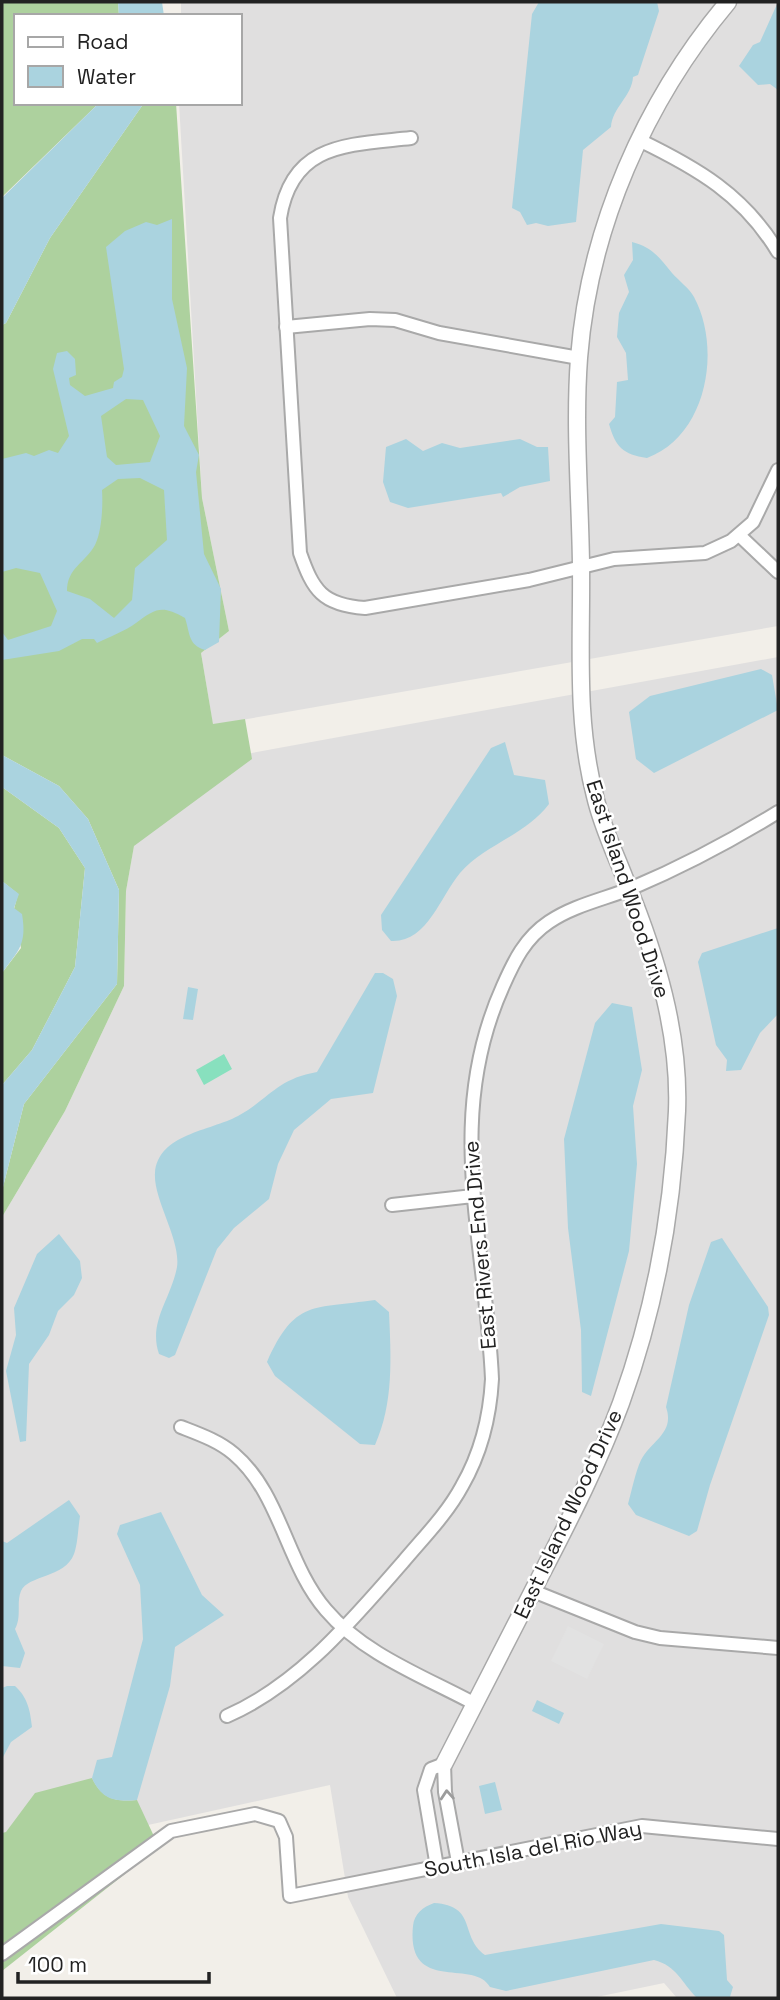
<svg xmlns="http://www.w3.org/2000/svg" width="780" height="2000" viewBox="0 0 780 2000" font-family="'Space Grotesk',sans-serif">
  <rect width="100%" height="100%" fill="#f2efe9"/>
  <g fill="#e0dfdf">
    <path d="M181,2H778V626L213,725L201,653L229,631L202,498L179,103H240V16H181Z"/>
    <path d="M778,657V1998H677L664,1983L592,1998H397L348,1897L330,1785L148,1825L2,1966V1217L65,1111L124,986L126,891L147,772Z"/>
  </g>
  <g fill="#add19e">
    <path d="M2,2H118L119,16H16V103H99L2,197Z"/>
    <path d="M144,103H176L202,498L229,631L201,653L213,724L245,719L252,759L134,846L126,891L124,986L65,1111L2,1217V1191L24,1104L117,984L119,890L88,819L59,786L2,755V325L6,323L50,238Z"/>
    <path d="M2,787L59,828L85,868L75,967L32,1050L2,1085V973L21,948L14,909L18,894L2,881Z"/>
    <path d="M92,1778C102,1799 115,1802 137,1800L159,1847L2,1971V1833L6,1832L35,1793Z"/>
  </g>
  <path fill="#88e0be" d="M224,1054L232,1069L204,1085L196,1070Z"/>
  <path fill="#e2e2e2" d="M568,1626L604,1644L587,1679L551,1661Z"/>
  <g fill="#aad3df" fill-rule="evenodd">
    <path d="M118,2H162L164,16H119Z"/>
    <path d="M539,2H657L659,11L638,75L633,77C632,96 612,108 611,127L583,150L576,222L548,226L536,223L527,225L520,212L512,208L532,14Z"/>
    <path d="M778,2V90L770,84L758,85L739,66L753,45L760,42Z"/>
    <path d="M99,103H144L50,238L6,323L2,325V198Z"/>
    <path d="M172,219V299L187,368L184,426L199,455L196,472L204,554L221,589L219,642L205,650C188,645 190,633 185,618C162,605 156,608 136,623C125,631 109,637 97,643L94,639H82L59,651L2,660V632L8,640L51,626L57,611L40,573L16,568L2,572V459L26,453L34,456L49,450L58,453L69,436L53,369L57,353L67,351L75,359L76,375L69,378L70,385L85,396L113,388L114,382L122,377L124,369L106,247L125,231L146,222L157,225ZM126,399L143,400L160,436L150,462L116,465L107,457L101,416ZM140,478L164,490L167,540L135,568L132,600L114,618L90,599L67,591C67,568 85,563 95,545C102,531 103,505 102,490L118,479Z"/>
    <path d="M632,242C652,247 659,257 672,273C679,281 689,288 694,297C722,349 707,436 647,458C623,454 616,448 609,424L615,417L617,382L628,380L626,353L617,337L619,313L629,292L624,275L633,260Z"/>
    <path d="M406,439L423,451L442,443L460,448L520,439L537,447H548L550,481L520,487L503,497L501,493L408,508L390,502L383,482L386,447Z"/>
    <path d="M761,669L772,675L778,710L654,773L636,759L629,712L650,696Z"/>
    <path d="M505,742L514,775L545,780L549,804C526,835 484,845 460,873C440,897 427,943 391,941L382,930L381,915L491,748Z"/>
    <path d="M2,755L59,786L88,819L119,890L117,984L24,1104L2,1191V1085L32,1050L75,967L85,868L59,828L2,787Z"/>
    <path d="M2,881L19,894L14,908L22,914C27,944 19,950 2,973Z"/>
    <path d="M778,928V1014L760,1033L741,1070L726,1071L727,1060L716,1045L698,962L702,953Z"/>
    <path d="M375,973H383L393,979L397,996L373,1093L331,1099L294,1130L278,1164L269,1199L234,1228L217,1249L175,1355L169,1358L159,1354C148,1322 171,1299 177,1267C181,1240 153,1199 155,1173C158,1134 210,1131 238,1116C270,1098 277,1079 317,1072Z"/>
    <path d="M188,987L198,989L193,1020L183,1019Z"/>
    <path d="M612,1003L632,1007L642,1070L633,1106L637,1164L629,1251L591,1396L582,1392L581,1330L568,1228L564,1139L595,1023Z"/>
    <path d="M59,1234L80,1261L82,1278L74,1295L58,1311L49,1335L29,1364L26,1441L20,1442L6,1371L16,1335L14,1308L37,1254Z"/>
    <path d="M722,1238L768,1307L769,1315L710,1485L697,1531L689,1536L636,1515L628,1504C632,1490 635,1473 641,1460C652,1440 675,1433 666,1407L689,1305L711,1242Z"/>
    <path d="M375,1300L389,1312C391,1357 394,1403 375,1445L360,1444L275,1376L267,1362C295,1299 313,1309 375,1300Z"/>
    <path d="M69,1500L80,1516C78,1528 78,1543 74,1554C65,1578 28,1575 21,1591C16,1603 22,1616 15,1629L25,1653L20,1668L2,1666V1541L7,1543Z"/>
    <path d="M161,1512L202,1595L224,1615L175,1647L170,1686L137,1800C115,1802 102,1800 92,1778L97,1760L112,1757L143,1639L140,1585L117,1534L120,1525Z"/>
    <path d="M7,1686H15C28,1698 30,1710 32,1727L11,1742L2,1759V1688Z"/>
    <path d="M537,1700L564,1713L559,1724L532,1711Z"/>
    <path d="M495,1782L502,1810L485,1814L479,1786Z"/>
    <path d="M434,1903C478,1906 459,1936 485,1955L661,1924L719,1931L724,1935L727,1980L733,1987L730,1997L697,1998C681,1982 677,1966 654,1960L506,1991L490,1987C474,1958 406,1995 413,1926C414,1914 423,1907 434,1903Z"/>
  </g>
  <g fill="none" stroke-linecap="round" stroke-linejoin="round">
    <g stroke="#a9a9a9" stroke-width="16">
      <g id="minor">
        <path d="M411,138C349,145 292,142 280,218L300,553C313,590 322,605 365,608L529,580L614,559L705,553L731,541L753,522L778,470"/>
        <path d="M639,140C697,168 744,195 778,252"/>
        <path d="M286,327L370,319L395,320L439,333L579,358"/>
        <path d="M739,535L778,572"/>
        <path d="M392,1205L473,1196"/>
        <path d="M181,1427C199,1434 219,1441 234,1454C281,1494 286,1564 326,1610C363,1654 425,1677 475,1704"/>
        <path d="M533,1591L635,1632L660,1638L778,1648"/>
        <path d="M227,1716C300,1684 352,1620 403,1562C424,1537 447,1514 462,1486C481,1453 490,1416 492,1379C486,1241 443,1119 503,986C514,961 525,938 549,922C574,905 605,899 632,888C684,866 731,841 778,812"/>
        <path d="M437,1867L424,1790L431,1769L444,1764L445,1792L458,1862"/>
        <path d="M2,1954L171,1831L255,1814L279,1821L286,1837L290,1896L642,1826L778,1839"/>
      </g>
    </g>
    <g stroke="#a9a9a9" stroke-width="19">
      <path id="tertiary" d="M444,1764C477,1700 509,1636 542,1573C571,1517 599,1462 621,1403C655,1309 673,1210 677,1111C680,1033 656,955 627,884C616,855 602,827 595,796C575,720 582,642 581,564C580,495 574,427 579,358C589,228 645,101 728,2"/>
    </g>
    <use href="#minor" stroke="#fff" stroke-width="12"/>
    <use href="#tertiary" stroke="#fff" stroke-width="16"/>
  </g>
  <defs><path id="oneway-chevron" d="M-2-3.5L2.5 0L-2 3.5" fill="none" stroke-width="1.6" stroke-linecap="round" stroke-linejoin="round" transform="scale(1.75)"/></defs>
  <use stroke="#9c9c9c" href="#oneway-chevron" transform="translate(447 1795) rotate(-94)"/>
  <g text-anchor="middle" stroke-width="5" stroke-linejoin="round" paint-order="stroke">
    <g font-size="21" fill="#222" stroke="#fff">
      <text transform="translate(628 889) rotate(72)" y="7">East Island Wood Drive</text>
      <text transform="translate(480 1245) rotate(-95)" y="7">East Rivers End Drive</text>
      <text transform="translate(568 1514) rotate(-65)" y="7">East Island Wood Drive</text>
      <text transform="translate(533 1849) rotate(-11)" y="7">South Isla del Rio Way</text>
    </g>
  </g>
  <rect width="780" height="2000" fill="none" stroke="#222222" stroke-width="7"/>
  <rect x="14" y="14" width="228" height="91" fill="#ffffff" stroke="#a7a7a7" stroke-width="2"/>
  <rect x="28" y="37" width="35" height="10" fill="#ffffff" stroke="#a7a7a7" stroke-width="2"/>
  <text x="77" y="49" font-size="21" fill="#222222">Road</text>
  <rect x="28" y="66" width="35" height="21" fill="#aad3df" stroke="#a7a7a7" stroke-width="2"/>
  <text x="77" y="84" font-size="21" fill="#222222">Water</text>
  <path d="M18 1972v10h191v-10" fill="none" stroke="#222222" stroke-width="3.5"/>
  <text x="28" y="1972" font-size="21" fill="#222222" stroke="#ffffff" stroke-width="5" paint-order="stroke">100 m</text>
</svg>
